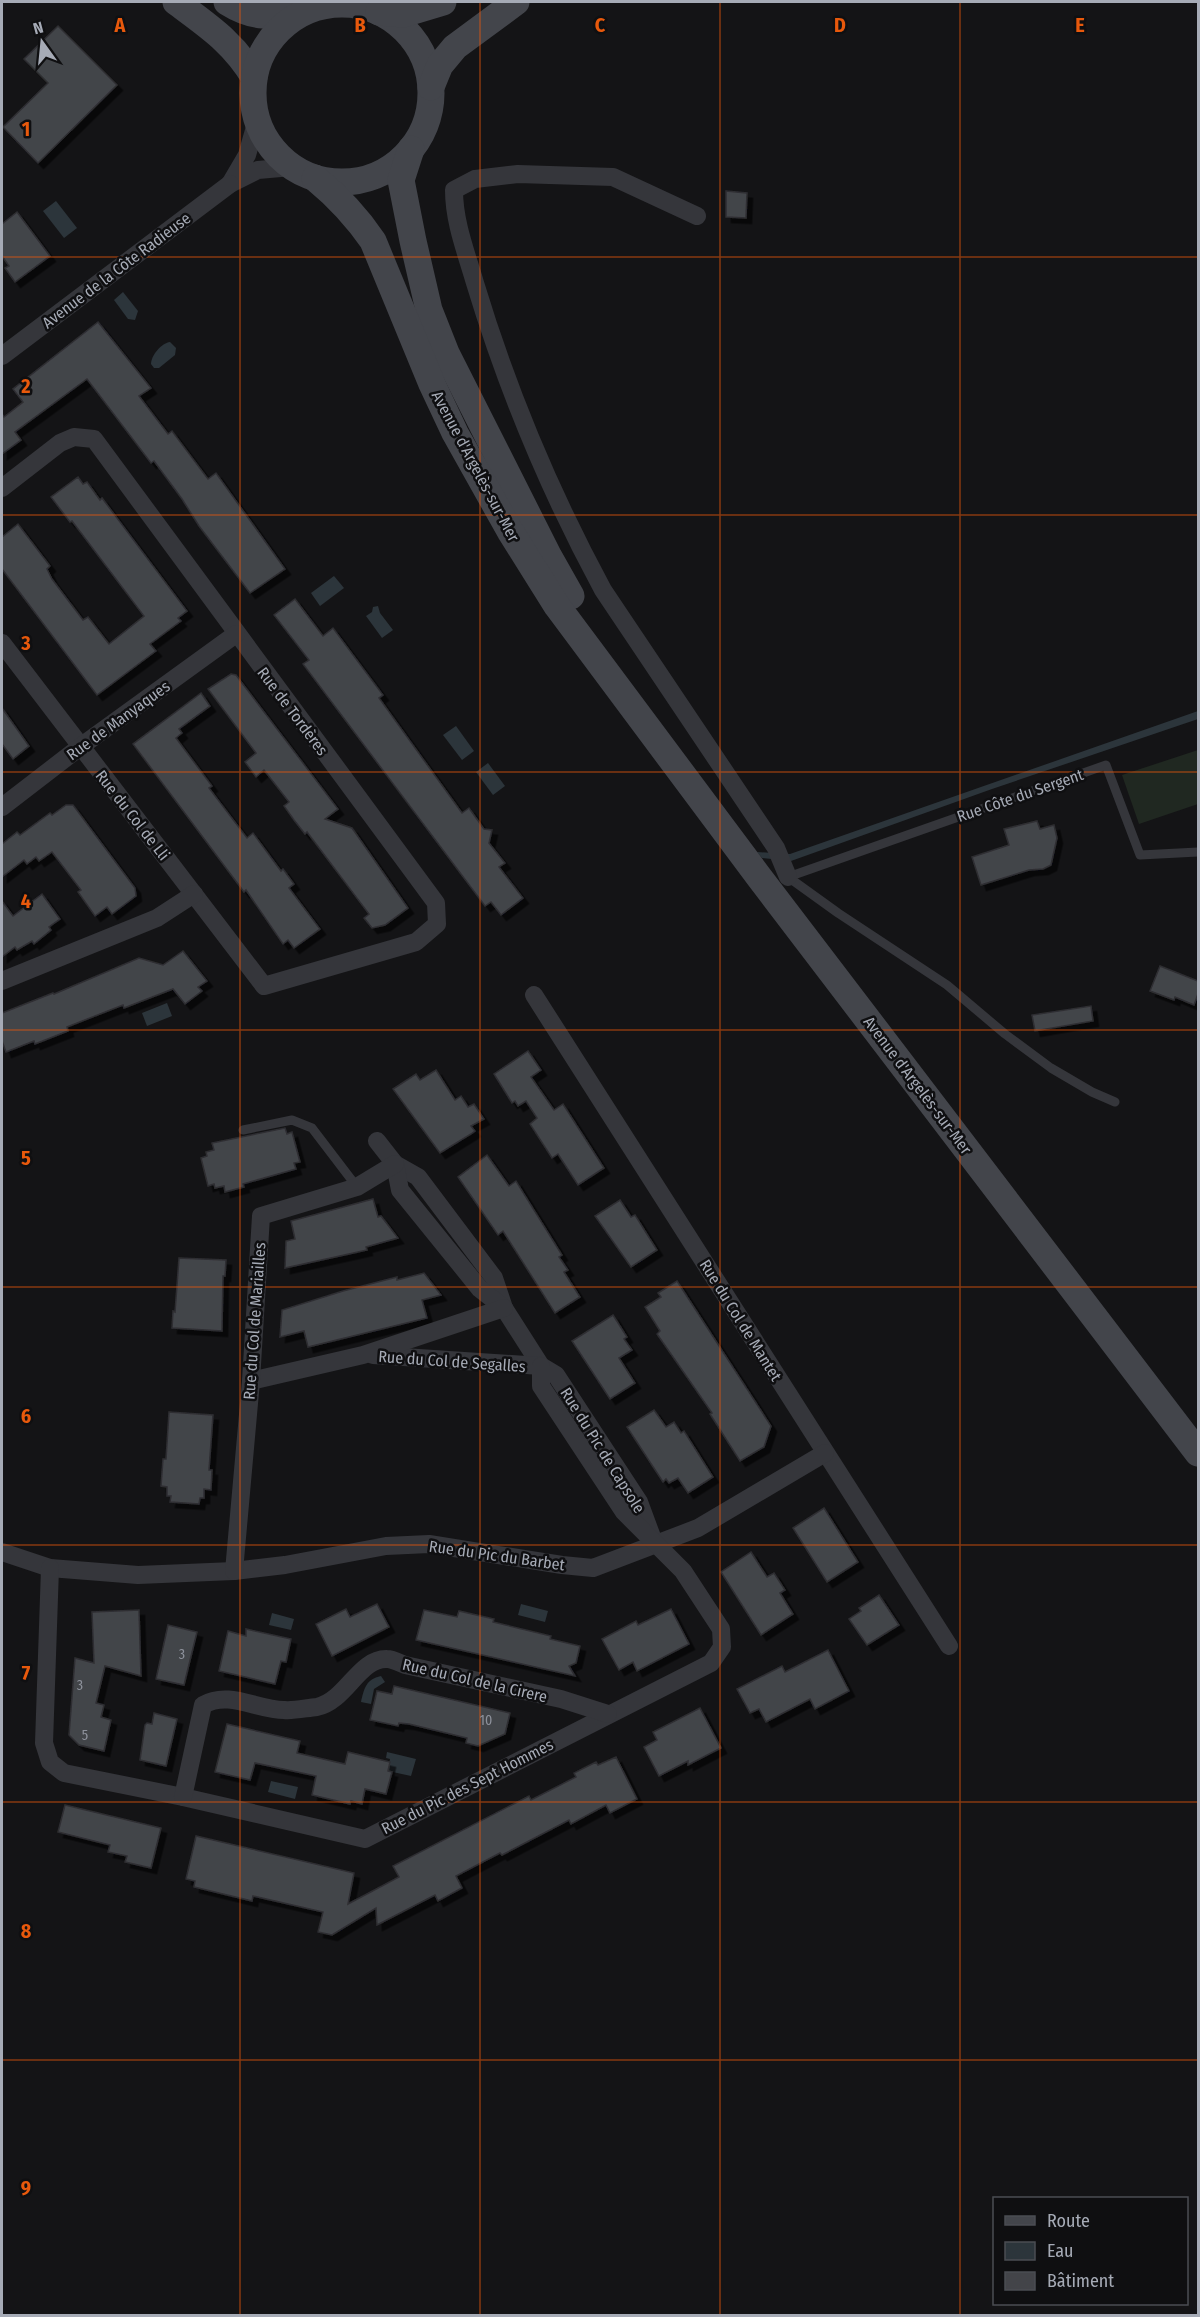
<svg xmlns="http://www.w3.org/2000/svg" width="1200" height="2317" viewBox="0 0 1200 2317" font-family="'Fira Sans Condensed',sans-serif">
  <defs>
    <filter id="shadow"><feDropShadow dx="5.5" dy="5.5" stdDeviation="0" flood-color="#0009"/></filter>
  </defs>
  <rect width="100%" height="100%" fill="#141416"/>
  <path fill="#202821" d="M1198,750V804L1139,824L1122,775Z"/>
  <g fill="#2c353b">
    <path d="M56,201L77,228L64,238L43,211Z"/>
    <path d="M123,292L138,311L135,320L128,319L114,300Z"/>
    <path d="M170,342L176,348L175,355L159,368H154L151,364C151,356 161,343 170,342Z"/>
    <path d="M334,576L344,588L320,606L311,593Z"/>
    <path d="M378,606L380,613L393,630L382,638L366,616L372,612L373,607Z"/>
    <path d="M1198,711V719L992,789L791,861L762,858L757,852L790,854Z"/>
    <path d="M456,726L474,751L462,760L443,735Z"/>
    <path d="M488,763L505,786L493,795L476,772Z"/>
    <path d="M167,1003L172,1016L147,1026L142,1013Z"/>
    <path d="M521,1604L548,1611L545,1622L518,1615Z"/>
    <path d="M272,1613L294,1619L291,1630L269,1625Z"/>
    <path d="M381,1676L385,1682L374,1689L371,1704L361,1702C364,1689 366,1679 381,1676Z"/>
    <path d="M387,1752L416,1759L411,1776L388,1771L390,1759L386,1758Z"/>
    <path d="M271,1781L298,1787L295,1799L268,1792Z"/>
  </g>
  <g fill="#434449" stroke="#2e2e32" stroke-width="1.5" filter="url(#shadow)">
    <path d="M58,26L117,85L38,163L3,127L48,83L24,59Z"/>
    <path d="M726,191L747,193L746,218L726,217Z"/>
    <path d="M17,212L50,256L15,282L5,268L9,266L2,256V224Z"/>
    <path d="M98,322L151,388L139,396L168,434L172,431L208,479L216,473L285,569L250,593L199,526L182,499L154,461L151,463L87,379L15,432L21,440L2,454V414L4,417L23,402L13,389Z"/>
    <path d="M78,477L83,484L87,482L100,500L102,498L187,611L178,618L181,621L150,644L156,651L97,695L2,569V537L18,524L50,566L47,569L52,579L83,620L88,617L109,644L144,616L72,521L70,522L51,497Z"/>
    <path d="M295,599L323,636L333,628L383,695L379,698L462,813L469,808L484,829L492,830L489,843L505,863L499,867L523,898L501,915L491,902L485,906L303,664L309,660L274,615Z"/>
    <path d="M231,674L236,675L338,809L325,819L352,828L408,908L385,925L372,928L364,918L369,914L307,832L305,834L294,820L284,806L289,802L264,770L256,777L245,762L256,753L208,689Z"/>
    <path d="M201,693L210,706L179,729L182,733L176,738L212,786L209,788L247,838L253,833L281,871L283,869L294,884L289,888L320,929L294,948L288,940L283,944L246,890L244,892L133,744Z"/>
    <path d="M2,708L29,746L13,759L2,744Z"/>
    <path d="M66,805H73L135,888L136,896L112,914L107,907L95,916L78,892L81,890L52,852L39,861L36,857L27,864L24,860L2,877V844L17,832L20,835L50,813L52,815Z"/>
    <path d="M1037,821L1040,829L1054,825L1057,838L1051,865L1043,869L1029,870L981,885L972,857L1009,845L1004,829Z"/>
    <path d="M42,894L60,919L49,927L51,930L34,944L32,941L17,950L15,947L2,957V901L13,916Z"/>
    <path d="M183,951L207,981L198,987L202,991L185,1004L173,989L124,1008L123,1005L67,1027L68,1031L35,1044L34,1041L6,1052L2,1041V1013L53,993L54,994L139,958L163,965Z"/>
    <path d="M1160,966L1198,981V994L1194,1005L1175,997L1174,1000L1150,991Z"/>
    <path d="M1091,1006L1093,1021L1035,1031L1032,1015Z"/>
    <path d="M528,1051L541,1070L531,1077L554,1110L563,1104L604,1168L578,1185L558,1154L552,1158L530,1124L537,1118L526,1101L518,1106L515,1101L512,1103L494,1074Z"/>
    <path d="M436,1070L455,1100L461,1096L468,1107L474,1104L484,1119L471,1126L475,1131L471,1134L440,1153L393,1089L416,1074L420,1080Z"/>
    <path d="M285,1128L287,1134L292,1132L300,1162L294,1163L296,1169L243,1184L244,1187L225,1192L224,1186L215,1188L214,1184L208,1186L201,1158L207,1156L206,1152L214,1150L212,1143Z"/>
    <path d="M487,1155L509,1186L516,1181L562,1255L559,1257L568,1270L564,1272L580,1297L555,1313L503,1231L498,1235L458,1177Z"/>
    <path d="M373,1199L378,1217L381,1216L398,1238L366,1247L367,1250L349,1254L285,1268L286,1241L295,1239L291,1221Z"/>
    <path d="M620,1200L631,1217L635,1215L657,1250L631,1267L595,1216Z"/>
    <path d="M179,1258L226,1260L225,1276H223L222,1331L172,1328L173,1311L175,1312Z"/>
    <path d="M424,1273L441,1295L422,1300L427,1318L308,1347L304,1331L280,1337L282,1310L343,1291L397,1277V1280Z"/>
    <path d="M677,1281L771,1426L764,1447L740,1461L710,1414L712,1413L657,1334L660,1331L645,1307L661,1297L658,1293Z"/>
    <path d="M613,1315L627,1337L624,1339L632,1350L619,1358L635,1383L610,1399L572,1341Z"/>
    <path d="M654,1410L666,1427L674,1422L681,1433L684,1431L713,1477L688,1493L678,1478L669,1483L666,1479L663,1482L627,1427Z"/>
    <path d="M169,1412L213,1415L209,1470H212L211,1490L204,1489V1498H200L199,1504L170,1502L171,1496H167V1487L161,1486L163,1459H166Z"/>
    <path d="M824,1508L858,1562L827,1582L793,1528Z"/>
    <path d="M751,1552L767,1577L774,1573L785,1590L780,1593L793,1614L761,1635L721,1572Z"/>
    <path d="M879,1595L899,1625L867,1645L849,1619L861,1611L859,1608Z"/>
    <path d="M377,1604L389,1627L332,1656L316,1624L346,1609L350,1617Z"/>
    <path d="M671,1609L689,1644L637,1671L633,1662L619,1670L602,1639L636,1621L638,1625Z"/>
    <path d="M139,1610L141,1676L105,1666L96,1703L104,1705L101,1717L111,1720L104,1751L79,1745L69,1735L75,1658L94,1663L92,1612Z"/>
    <path d="M424,1610L457,1617L459,1611L494,1619L493,1622L551,1636L550,1639L580,1646L576,1663L569,1666L575,1676L416,1640Z"/>
    <path d="M168,1625L197,1632L184,1685L156,1679Z"/>
    <path d="M246,1629L291,1639L286,1662L281,1661L275,1684L219,1671L228,1631L246,1636Z"/>
    <path d="M828,1650L849,1691L815,1709L810,1699L766,1722L759,1709L750,1713L737,1689L782,1666L785,1672Z"/>
    <path d="M394,1686L510,1713L505,1734L478,1746L466,1743L467,1738L409,1724L399,1723L398,1726L370,1720L377,1691L392,1694Z"/>
    <path d="M700,1708L721,1748L688,1765V1761L659,1776L644,1747L657,1740L653,1732Z"/>
    <path d="M154,1713L177,1719L166,1766L140,1760L145,1725L147,1723L152,1724Z"/>
    <path d="M227,1724L300,1741L297,1753L345,1764L348,1752L390,1762L388,1771L392,1772L386,1794L365,1789L362,1804L351,1801L350,1804L312,1795L316,1776L255,1763L250,1780L215,1772Z"/>
    <path d="M616,1757L637,1799L610,1813L606,1805L571,1824L569,1820L502,1855L500,1853L456,1876L462,1888L438,1901L435,1895L377,1925L376,1908L332,1935L318,1932L323,1912L253,1896L252,1901L194,1887L195,1881L186,1879L196,1836L354,1873L348,1904L399,1877L393,1866L529,1796L531,1800L576,1777L574,1773L596,1762L598,1765Z"/>
    <path d="M65,1805L161,1828L151,1868L125,1862L127,1856L108,1852L110,1845L58,1832Z"/>
  </g>
  <g fill="none" stroke-linecap="round" stroke-linejoin="round">
    <g stroke="#35363b" stroke-width="9">
      <path d="M785,877H788L838,913L947,985L1005,1034L1051,1068L1092,1092L1115,1102"/>
      <path d="M788,877L1106,765L1140,855L1198,852"/>
      <path d="M243,1130L292,1120L312,1128L357,1187"/>
    </g>
    <g stroke="#35363b" stroke-width="18">
      <path d="M257,120L247,155L230,184L258,170L292,167"/>
      <path d="M697,216L613,177L518,174L475,179L454,190C454,222 466,252 475,283C507,389 550,492 603,590L776,848L788,877"/>
      <path d="M2,356L230,184"/>
      <path d="M2,488L60,443L74,437L94,439L436,903L437,924L416,942L264,986L2,643"/>
      <path d="M2,807L80,747L236,634"/>
      <path d="M2,981L157,918L194,894"/>
      <path d="M534,995L949,1646"/>
      <path d="M377,1141L395,1164L418,1177L494,1278L504,1308L541,1366L556,1375L639,1502L652,1537"/>
      <path d="M395,1164L400,1190L480,1289L504,1308"/>
      <path d="M373,1355L541,1366"/>
      <path d="M251,1381L363,1355L504,1308"/>
      <path d="M2,1552L50,1568L138,1575L234,1571L285,1565L386,1546L429,1544L562,1565L593,1568L698,1528L825,1453"/>
      <path d="M50,1568L44,1743L50,1762L64,1773L183,1797L365,1839L711,1663L722,1647L721,1629L683,1571L624,1512L541,1386V1366"/>
      <path d="M234,1571L251,1381L261,1216L357,1187L395,1164"/>
      <path d="M183,1797L203,1705C229,1690 257,1710 284,1710C294,1711 306,1708 317,1707C346,1701 359,1658 387,1659C393,1659 400,1663 405,1665L561,1699L608,1714"/>
    </g>
    <g stroke="#43454b" stroke-width="27">
      <path d="M176,2C208,26 233,42 254,77"/>
      <path d="M227,2C254,19 272,17 303,11"/>
      <circle cx="342" cy="93" r="89"/>
      <path d="M379,12L403,14L443,2"/>
      <path d="M431,87L440,65L455,47L516,2"/>
      <path d="M411,149L401,180L413,241L429,310L446,353L549,557L571,596"/>
      <path d="M315,178C338,197 356,216 373,241L432,384L455,433L510,531L557,606L759,877L1198,1453"/>
    </g>
  </g>
  <path fill="none" stroke="#e8590c" stroke-width="1.5" stroke-opacity="0.55" d="M240,2V2316M480,2V2316M720,2V2316M960,2V2316M2,257H1198M2,515H1198M2,772H1198M2,1030H1198M2,1287H1198M2,1545H1198M2,1802H1198M2,2060H1198"/>
  <g text-anchor="middle" stroke-width="5" stroke-linejoin="round" paint-order="stroke">
    <g font-size="14" fill="#8d919b">
      <text x="182" y="1659">3</text>
      <text x="80" y="1690">3</text>
      <text x="486" y="1725">10</text>
      <text x="85" y="1740">5</text>
    </g>
    <g font-size="16" fill="#a6abb6" stroke="#0f0f11">
      <text transform="translate(116 270) rotate(-37)" y="6">Avenue de la Côte Radieuse</text>
      <text transform="translate(476 466) rotate(62)" y="6">Avenue d'Argelès-sur-Mer</text>
      <text transform="translate(293 711) rotate(53)" y="6">Rue de Tordères</text>
      <text transform="translate(118 720) rotate(-36)" y="6">Rue de Manyaques</text>
      <text transform="translate(1020 795) rotate(-19)" y="6">Rue Côte du Sergent</text>
      <text transform="translate(133 815) rotate(52)" y="6">Rue du Col de Lli</text>
      <text transform="translate(918 1085) rotate(53)" y="6">Avenue d'Argelès-sur-Mer</text>
      <text transform="translate(741 1320) rotate(58)" y="6">Rue du Col de Mantet</text>
      <text transform="translate(254 1321) rotate(-86)" y="6">Rue du Col de Mariailles</text>
      <text transform="translate(452 1361) rotate(4)" y="6">Rue du Col de Segalles</text>
      <text transform="translate(603 1450) rotate(58)" y="6">Rue du Pic de Capsole</text>
      <text transform="translate(497 1555) rotate(8)" y="6">Rue du Pic du Barbet</text>
      <text transform="translate(475 1680) rotate(13)" y="6">Rue du Col de la Cirere</text>
      <text transform="translate(467 1786) rotate(-27)" y="6">Rue du Pic des Sept Hommes</text>
    </g>
  </g>
  <g font-size="20" text-anchor="middle" font-weight="bold" fill="#e8590c" stroke="#0f0f11" stroke-width="5" stroke-linejoin="round" paint-order="stroke">
    <text x="120" y="32">A</text>
    <text x="360" y="32">B</text>
    <text x="600" y="32">C</text>
    <text x="840" y="32">D</text>
    <text x="1080" y="32">E</text>
    <text x="26" y="136">1</text>
    <text x="26" y="393">2</text>
    <text x="26" y="650">3</text>
    <text x="26" y="908">4</text>
    <text x="26" y="1165">5</text>
    <text x="26" y="1423">6</text>
    <text x="26" y="1680">7</text>
    <text x="26" y="1938">8</text>
    <text x="26" y="2195">9</text>
  </g>
  <rect width="1200" height="2317" fill="none" stroke="#a6abb6" stroke-width="6"/>
  <rect x="993" y="2197" width="195" height="108" fill="#0f0f11" stroke="#4b4d53" stroke-width="1.5"/>
  <rect x="1005" y="2216" width="30" height="9" fill="#43454b" stroke="#4b4d53" stroke-width="1.5"/>
  <text x="1047" y="2227" font-size="18" fill="#a6abb6">Route</text>
  <rect x="1005" y="2242" width="30" height="18" fill="#2c353b" stroke="#4b4d53" stroke-width="1.5"/>
  <text x="1047" y="2257" font-size="18" fill="#a6abb6">Eau</text>
  <rect x="1005" y="2272" width="30" height="18" fill="#434449" stroke="#4b4d53" stroke-width="1.5"/>
  <text x="1047" y="2287" font-size="18" fill="#a6abb6">Bâtiment</text>
  <g transform="translate(42 42) rotate(345)" stroke="#0f0f11" stroke-width="4.5" paint-order="stroke">
  <path d="M0-4.5L10 22L0 15L-10 22Z" fill="#a6abb6"/>
  <text y="-9" font-size="16" font-weight="bold" text-anchor="middle" fill="#a6abb6">N</text>
  </g>
</svg>
